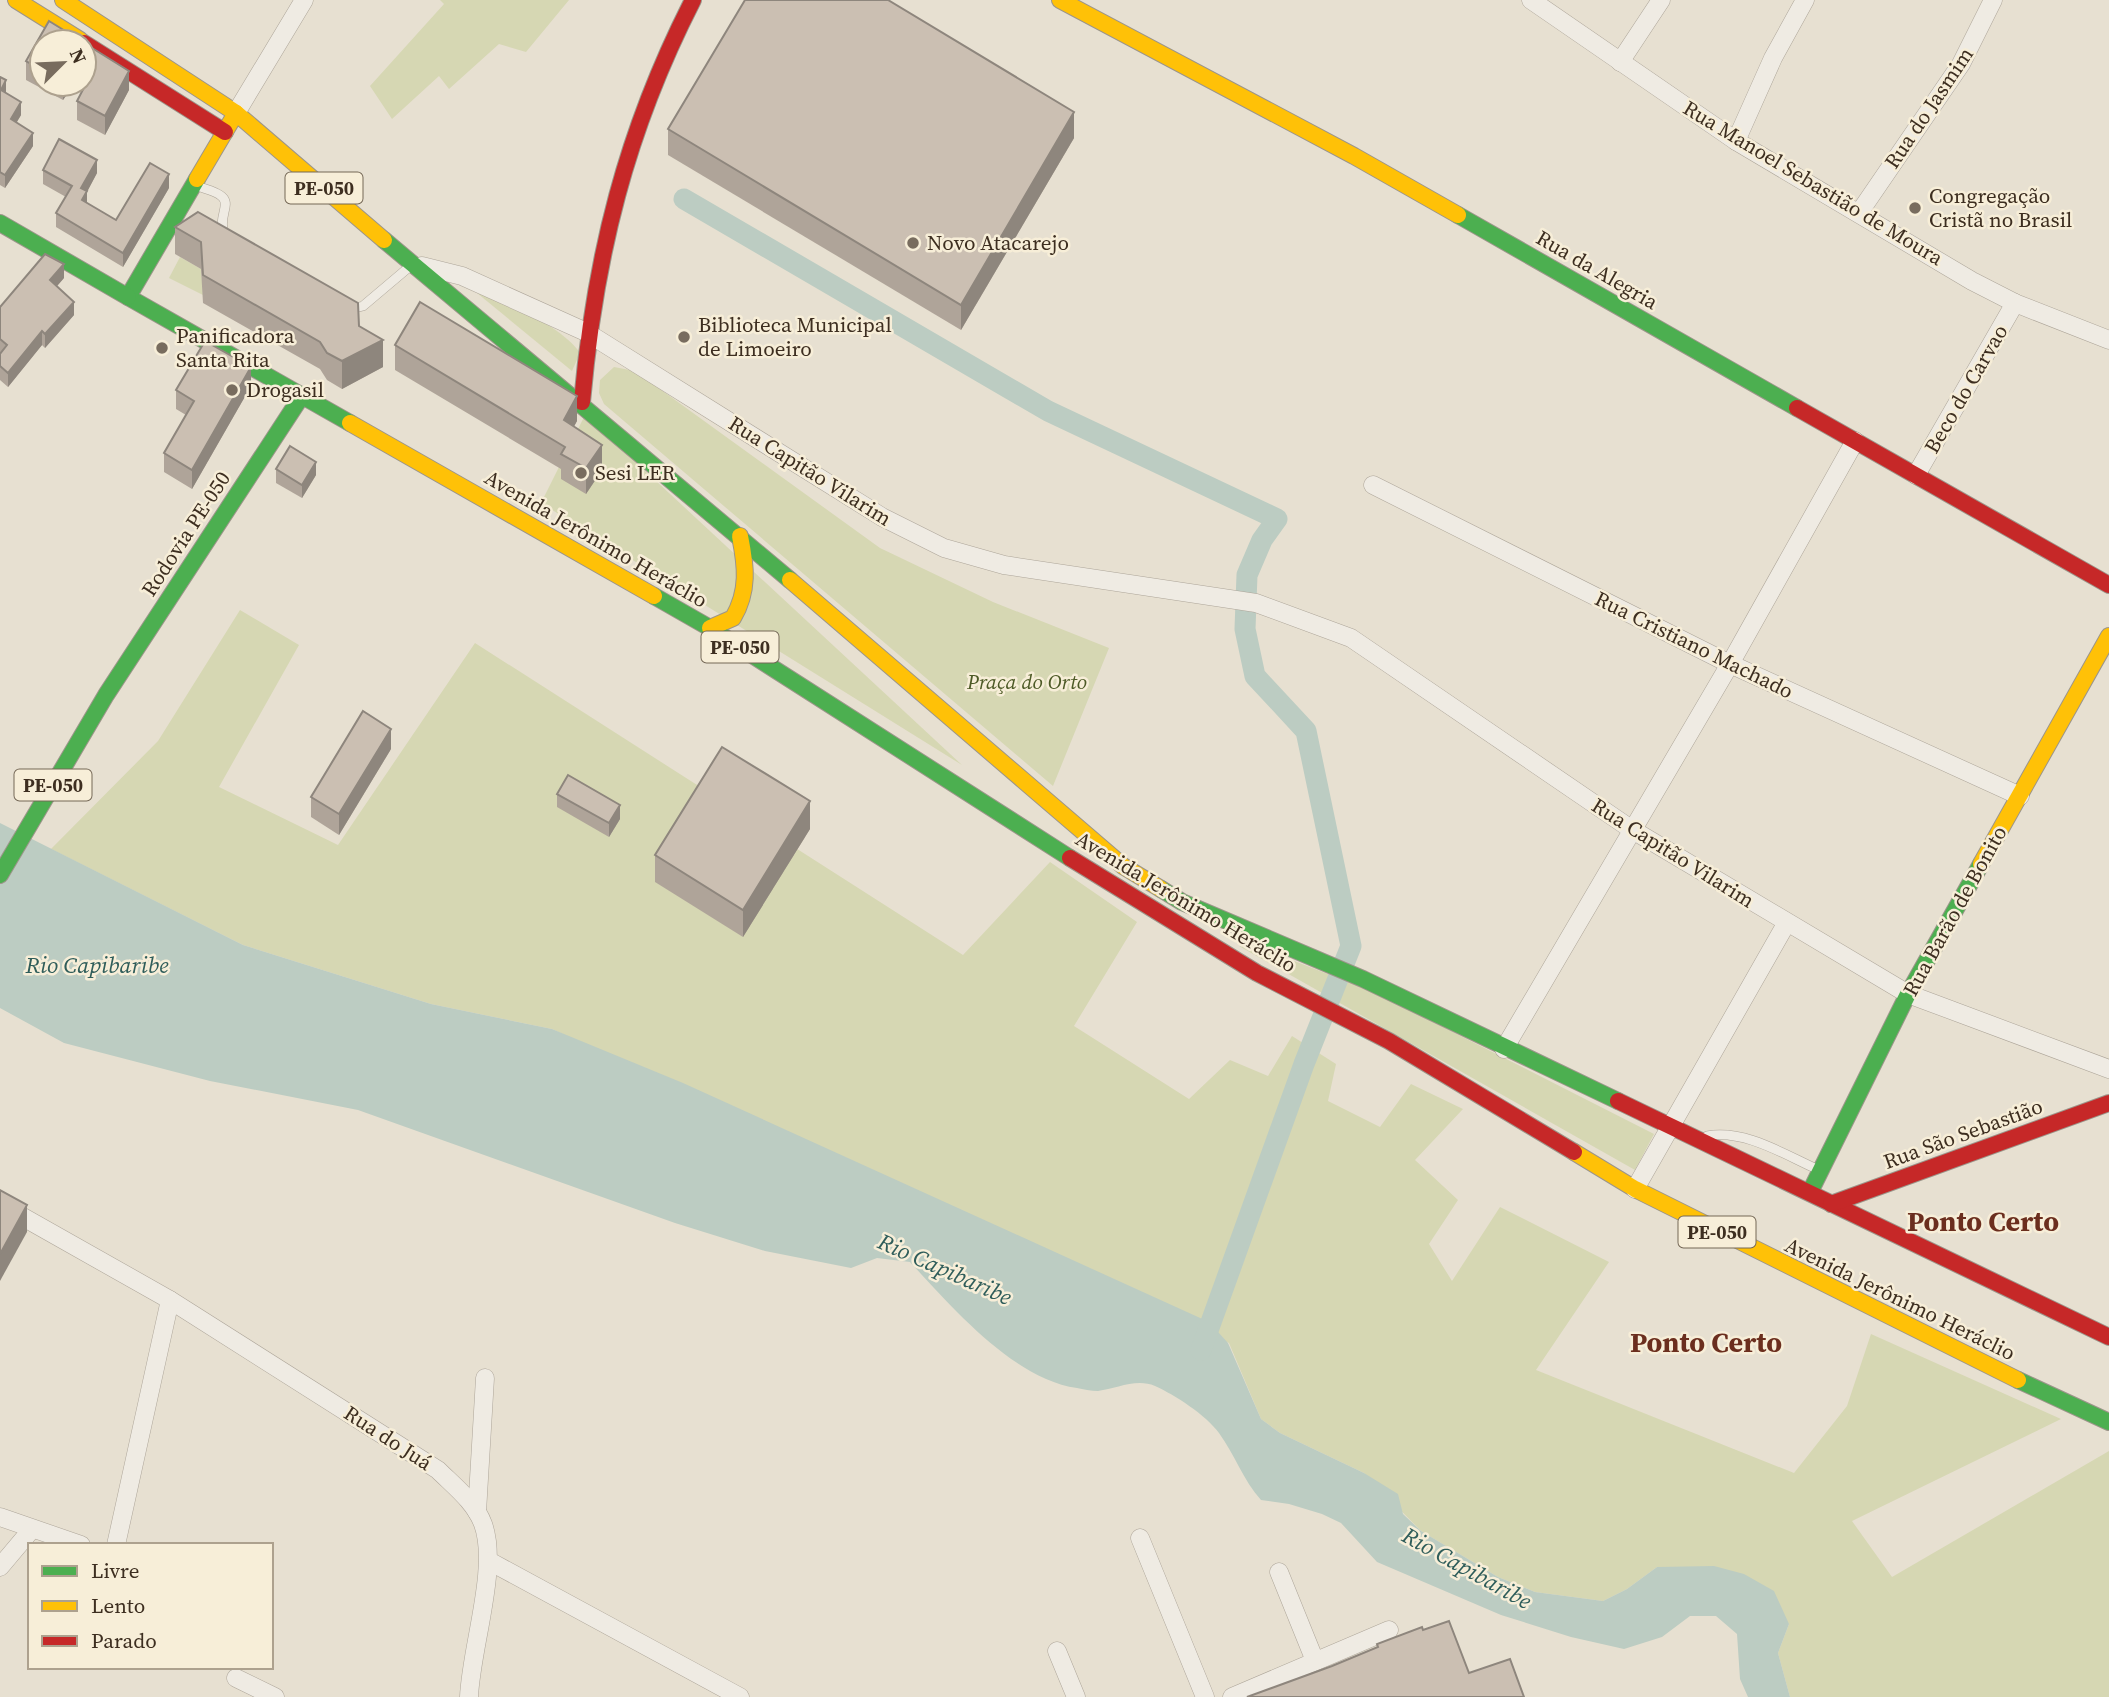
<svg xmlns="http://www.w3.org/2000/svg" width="2109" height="1697" viewBox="0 0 2109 1697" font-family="'Source Serif 4',serif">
  <rect width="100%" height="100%" fill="#e7e0d1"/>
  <g fill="#d6d7b3">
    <path d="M440,0H569L526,52L499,44L449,89L439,76L392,119L370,86L444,4Z"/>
    <path d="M180,257L201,269L203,295L169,278Z"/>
    <path d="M477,293C506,299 564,329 580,353L572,371Z"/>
    <path d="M614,367L635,371L880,548L993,602L1109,648L1053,786L604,404L599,393L600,380Z"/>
    <path d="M585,415L962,765L541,503Z"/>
    <path d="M240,610L299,645L219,787L338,845L475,643L963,955L1050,862L1137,922L1074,1026L1189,1099L1230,1060L1268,1076L1292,1036L1336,1064L1328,1101L1380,1127L1411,1084L1463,1109L1415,1160L1458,1200L1429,1244L1452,1281L1500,1207L1609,1262L1536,1370L1794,1473L1847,1406L1871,1334L2061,1419L1852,1521L1892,1577L2109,1451V1697H1790L1778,1653L1789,1624L1657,1567L1627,1589L1603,1601L1535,1592L1498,1577L1421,1531L1364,1473L1280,1433L1261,1419L1229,1343L552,1029L431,1004L243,945L51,849L158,741Z"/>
    <path d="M1239,946L1269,951L1374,992L1654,1134L1635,1170Z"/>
  </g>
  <path fill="#bcccc2" d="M0,823L243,945L431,1004L552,1029L683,1083L1209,1322L1228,1343L1261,1419L1280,1433L1364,1473L1398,1494L1403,1514L1421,1531L1498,1577L1535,1592L1603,1601L1627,1589L1657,1567L1714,1566L1744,1574L1774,1591L1789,1624L1778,1653L1790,1697H1748L1740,1679L1737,1634L1716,1616H1690L1662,1637L1624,1649L1571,1637L1501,1615L1377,1562L1341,1523L1322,1514L1289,1504L1261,1500C1243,1480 1235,1455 1219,1433C1206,1415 1175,1395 1155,1386C1136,1378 1116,1389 1098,1391C1091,1391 1083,1389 1077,1388C1013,1379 951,1306 910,1262L877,1258L851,1268L765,1251L675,1223L358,1110L210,1081L64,1043L0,1008Z"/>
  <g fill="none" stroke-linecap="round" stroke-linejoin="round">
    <path stroke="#bcccc2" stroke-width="21" d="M684,199L1048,411L1277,519L1262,540L1247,575L1245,629L1255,676L1306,731L1351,946L1304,1064L1201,1350"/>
    <g stroke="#ada599" stroke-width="10">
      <g id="lane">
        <path d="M196,186C246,199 215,207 224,235"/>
        <path d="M347,310L363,306L408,268"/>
        <path d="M1707,1136C1745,1129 1785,1155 1819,1170"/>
      </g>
    </g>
    <g stroke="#ada599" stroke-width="19">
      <g id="street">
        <path d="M1531,0L1736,141L1972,281L2015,303L2109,340"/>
        <path d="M1620,62L1661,0"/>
        <path d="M236,113L304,0"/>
        <path d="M1736,141L1773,58L1805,0"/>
        <path d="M1859,213L1961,64L1993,0"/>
        <path d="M422,266L462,276L586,332L882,517L944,548L1004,565L1256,603L1351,638L1631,829L1908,994L2109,1069"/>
        <path d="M1916,475L2015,303"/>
        <path d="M1373,485L1730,664L2020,796"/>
        <path d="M1504,1049L1730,664L1855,441"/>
        <path d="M1635,1189L1786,924"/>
        <path d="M0,1204L170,1300L438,1470C454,1486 475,1502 483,1524C499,1568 471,1647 469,1697"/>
        <path d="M477,1512L485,1378"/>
        <path d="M0,1517L81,1545"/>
        <path d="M1140,1538L1205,1697"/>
        <path d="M116,1545L170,1300"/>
        <path d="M489,1561L740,1697"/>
        <path d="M0,1567L32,1529"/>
        <path d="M1279,1572L1315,1661"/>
        <path d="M1057,1651L1076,1697"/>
        <path d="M236,1678L275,1697"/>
        <path d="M1232,1697L1389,1630"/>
      </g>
    </g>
    <g stroke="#9c958a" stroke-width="18">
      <g id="fast">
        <path d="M197,179L128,297L350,423"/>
        <path d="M1458,215L1797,408"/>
        <path d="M0,223L128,297"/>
        <path d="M384,240L790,580"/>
        <path d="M654,596L710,628L1070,858"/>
        <path d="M0,875L106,695L301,397"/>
        <path d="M1161,889L1182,902L1363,979L1618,1101"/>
        <path d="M1810,1192L1908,994L1981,864"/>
        <path d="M2018,1380L2109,1422"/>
      </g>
    </g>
    <g stroke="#9c958a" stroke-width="18">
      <g id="slow">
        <path d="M16,0L80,40"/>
        <path d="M63,0L236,113"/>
        <path d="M1060,0L1354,156L1458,215"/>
        <path d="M197,179L236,113L384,240"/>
        <path d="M350,423L654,596"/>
        <path d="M790,580L1123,866L1161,889"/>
        <path d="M710,628L733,618C749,591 746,566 740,536"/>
        <path d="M1981,864L2109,636"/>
        <path d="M1574,1152L1635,1189L2018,1380"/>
      </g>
    </g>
    <g stroke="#9c958a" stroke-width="18">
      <g id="jam">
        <path d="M84,43L225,132"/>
        <path d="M582,402C595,256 626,131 693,0"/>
        <path d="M1797,408L2109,585"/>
        <path d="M1070,858L1257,973L1389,1041L1574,1152"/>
        <path d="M1618,1101L2109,1337"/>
        <path d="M1831,1204L2109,1103"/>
      </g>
    </g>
    <use href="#lane" stroke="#efebe3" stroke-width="9"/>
    <use href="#street" stroke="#efebe3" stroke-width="18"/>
    <use href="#fast" stroke="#4caf50" stroke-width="16"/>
    <use href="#slow" stroke="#ffc107" stroke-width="16"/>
    <use href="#jam" stroke="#c62828" stroke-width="16"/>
  </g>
  <g fill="#afa499">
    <path d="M42,42V84H84V43L129,90L105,135L77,120V101L83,90L74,85L63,100L26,80V61Z"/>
    <path d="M0,77L6,93L21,115L16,123L33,146L5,188L0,185Z"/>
    <path d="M668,129L1074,138L961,330L668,155Z"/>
    <path d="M43,170L97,173L87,191V203L116,220L169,188L123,267L56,227V213L66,197L43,184Z"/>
    <path d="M175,227L359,326L383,367L342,389L327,380L320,369L203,303L201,269L175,254Z"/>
    <path d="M64,278L57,286L74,315L45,348L42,345L8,387L0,380V307Z"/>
    <path d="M395,345L577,421L574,426L602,470L586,494L561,479V469L395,370Z"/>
    <path d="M251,386L192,489L164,472V453L186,415L176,409V390Z"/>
    <path d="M276,469L316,475L302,498L276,483Z"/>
    <path d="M391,749L339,835L311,817V797Z"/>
    <path d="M557,794L620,819L609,837L557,807Z"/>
    <path d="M810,829L743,937L655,882V855Z"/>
  </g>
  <g fill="#8e867d">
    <path d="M129,71V90L105,135V116Z"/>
    <path d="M6,80V93L1,90Z"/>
    <path d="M63,84H74L63,100Z"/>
    <path d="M21,102V115L11,132V119Z"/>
    <path d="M1074,112V138L961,330V305Z"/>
    <path d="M33,133V146L5,188V175Z"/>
    <path d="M97,160V173L86,194L87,191V205L82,214L81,188Z"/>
    <path d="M169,174V188L123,267V253Z"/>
    <path d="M64,264V278L50,294V280Z"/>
    <path d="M74,302V315L45,348V334Z"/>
    <path d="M42,331V345L8,387V373Z"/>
    <path d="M383,340V367L342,389V361Z"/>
    <path d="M251,367V386L192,489V470Z"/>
    <path d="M577,396V421L564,445V420Z"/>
    <path d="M602,445V470L586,494V468Z"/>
    <path d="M316,462V475L302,498V485Z"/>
    <path d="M391,729V749L339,835V814Z"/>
    <path d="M810,801V829L743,937V910Z"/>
    <path d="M620,805V819L609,837V823Z"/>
    <path d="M27,1205V1232L0,1281V1254Z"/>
  </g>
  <g fill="#cbbfb2" stroke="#8e867d" stroke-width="2">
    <path d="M745,0H888L1074,112L961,305L668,129Z"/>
    <path d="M49,21L83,42H42V70L26,61Z"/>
    <path d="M84,43L129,71L105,116L77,101L90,76L84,72Z"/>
    <path d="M0,77L6,80L1,90L21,102L11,119L33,133L5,175L0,172Z"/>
    <path d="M59,139L97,160L81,188L87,191L82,200L116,220L150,163L169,174L123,253L56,213L72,186L43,170Z"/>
    <path d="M198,212L358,303L359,326L383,340L342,361L327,353L320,342L203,275L201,242L175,227Z"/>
    <path d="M45,254L64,264L50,280L74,302L45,334L42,331L8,373L0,366V354L7,345L0,339V307Z"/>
    <path d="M420,302L577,396L564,420L602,445L586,468L561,454L565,447L395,345Z"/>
    <path d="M205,341L251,367L192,470L164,453L194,401L176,390Z"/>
    <path d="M290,446L316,462L302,485L276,469Z"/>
    <path d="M363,711L391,729L339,814L311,797Z"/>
    <path d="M722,747L810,801L743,910L655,855Z"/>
    <path d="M568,775L620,805L609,823L557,794Z"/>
    <path d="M0,1190L27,1205L0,1254Z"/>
    <path d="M1449,1621L1469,1673L1510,1659L1524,1697H1247L1332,1666L1378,1647L1377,1644L1422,1627L1423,1630Z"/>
  </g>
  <g fill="#786c5e" stroke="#f7eed8" stroke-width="2.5">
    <circle cx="1915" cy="208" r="7"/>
    <circle cx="913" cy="243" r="7"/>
    <circle cx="684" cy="337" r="7"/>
    <circle cx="162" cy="348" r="7"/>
    <circle cx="232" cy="390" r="7"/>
    <circle cx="581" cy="473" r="7"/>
  </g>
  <g text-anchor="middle" stroke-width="5" stroke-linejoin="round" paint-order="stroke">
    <g fill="#f7eed8" stroke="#756857" stroke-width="2">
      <rect x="285.5" y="172.5" width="77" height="31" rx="5"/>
      <rect x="701.5" y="631.5" width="77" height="31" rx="5"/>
      <rect x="14.5" y="769.5" width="77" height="31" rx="5"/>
      <rect x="1678.5" y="1216.5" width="77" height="31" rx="5"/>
    </g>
    <g font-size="19" font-weight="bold" fill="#3d2e20">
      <text x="324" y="195">PE-050</text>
      <text x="740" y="654">PE-050</text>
      <text x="53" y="792">PE-050</text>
      <text x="1717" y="1239">PE-050</text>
    </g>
    <g font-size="21" fill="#3d2e20" stroke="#f7eed8">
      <text transform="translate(1929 108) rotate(-56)" y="7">Rua do Jasmim</text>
      <text transform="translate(1813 183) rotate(31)" y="7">Rua Manoel Sebastião de Moura</text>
      <text transform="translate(1597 270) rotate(30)" y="7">Rua da Alegria</text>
      <text transform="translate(1966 389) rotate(-60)" y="7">Beco do Carvao</text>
      <text transform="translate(810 471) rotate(32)" y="7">Rua Capitão Vilarim</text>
      <text transform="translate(186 534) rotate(-57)" y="7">Rodovia PE-050</text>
      <text transform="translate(596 539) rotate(30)" y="7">Avenida Jerônimo Heráclio</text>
      <text transform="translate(1694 645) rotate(26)" y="7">Rua Cristiano Machado</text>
      <text transform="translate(1673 853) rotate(32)" y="7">Rua Capitão Vilarim</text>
      <text transform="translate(1186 902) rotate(31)" y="7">Avenida Jerônimo Heráclio</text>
      <text transform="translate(1955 911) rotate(-61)" y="7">Rua Barão de Bonito</text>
      <text transform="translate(1963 1134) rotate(-20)" y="7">Rua São Sebastião</text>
      <text transform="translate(1900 1299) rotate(26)" y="7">Avenida Jerônimo Heráclio</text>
      <text transform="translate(388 1438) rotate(33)" y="7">Rua do Juá</text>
    </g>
    <g font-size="21" fill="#3d2e20" stroke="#f7eed8" text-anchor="start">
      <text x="1929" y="203">Congregação<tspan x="1929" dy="24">Cristã no Brasil</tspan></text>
      <text x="927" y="250">Novo Atacarejo</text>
      <text x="698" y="332">Biblioteca Municipal<tspan x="698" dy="24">de Limoeiro</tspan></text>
      <text x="176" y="343">Panificadora<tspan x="176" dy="24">Santa Rita</tspan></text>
      <text x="246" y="397">Drogasil</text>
      <text x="595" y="480">Sesi LER</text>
    </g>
    <g font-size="21" font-style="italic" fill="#4d5a26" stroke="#f7eed8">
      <text x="1027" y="689">Praça do Orto</text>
    </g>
    <g font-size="23" font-style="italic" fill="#2f5d5a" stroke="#f7eed8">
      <text x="97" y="973">Rio Capibaribe</text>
      <text transform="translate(945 1269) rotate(24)" y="8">Rio Capibaribe</text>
      <text transform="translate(1467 1568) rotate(29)" y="8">Rio Capibaribe</text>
    </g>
    <g font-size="28" font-weight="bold" fill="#6b2e1e" stroke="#f7eed8">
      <text x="1983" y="1231">Ponto Certo</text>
      <text x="1706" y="1352">Ponto Certo</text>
    </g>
  </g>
  <rect x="28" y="1543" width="245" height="126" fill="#f7eed8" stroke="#ada18e" stroke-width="2"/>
  <rect x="42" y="1566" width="35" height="10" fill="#4caf50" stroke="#ada18e" stroke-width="2"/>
  <text x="91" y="1578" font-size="21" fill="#3d2e20">Livre</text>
  <rect x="42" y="1601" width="35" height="10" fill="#ffc107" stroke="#ada18e" stroke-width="2"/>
  <text x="91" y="1613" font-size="21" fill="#3d2e20">Lento</text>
  <rect x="42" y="1636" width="35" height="10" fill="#c62828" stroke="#ada18e" stroke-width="2"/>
  <text x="91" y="1648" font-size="21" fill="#3d2e20">Parado</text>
  <g transform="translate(63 63) rotate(66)"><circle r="33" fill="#f7eed8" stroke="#ada18e" stroke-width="2"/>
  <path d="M0-5L12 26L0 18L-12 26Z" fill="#786c5e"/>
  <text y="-10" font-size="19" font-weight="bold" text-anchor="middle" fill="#3d2e20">N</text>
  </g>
</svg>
